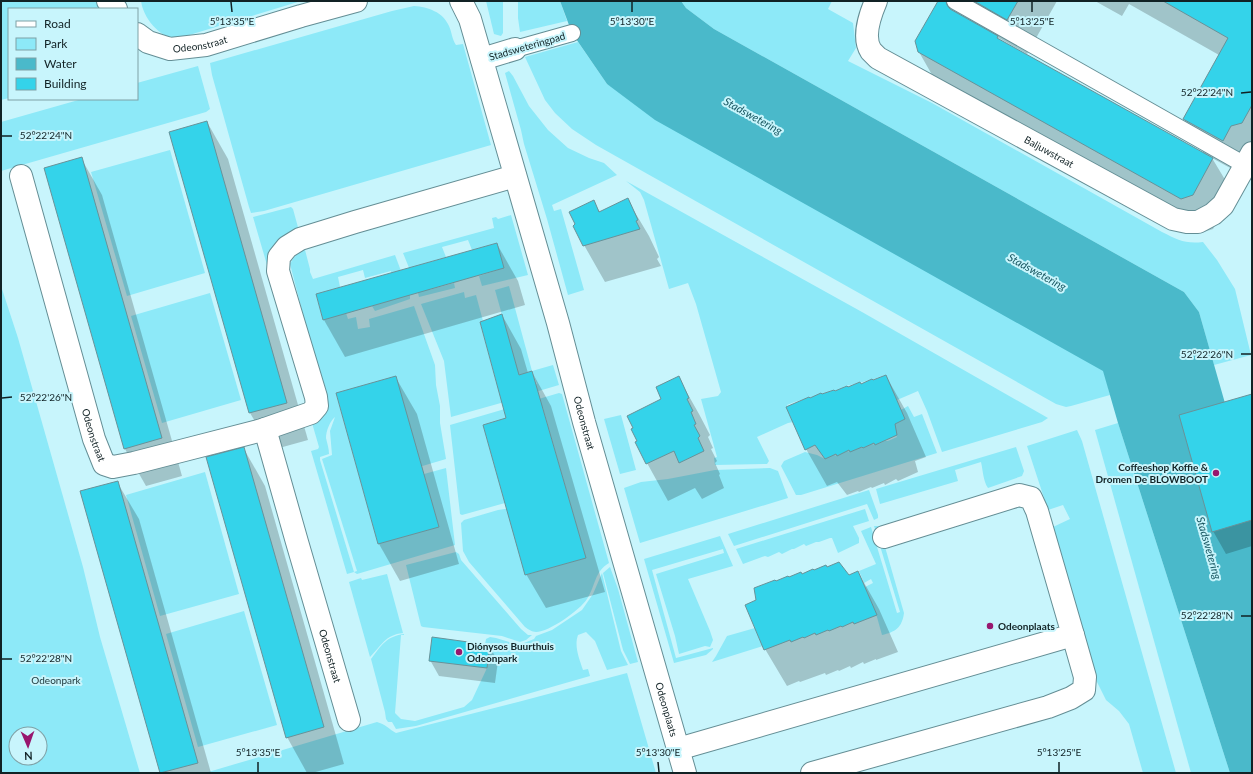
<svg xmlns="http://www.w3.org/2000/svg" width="1253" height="774" viewBox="0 0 1253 774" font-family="Lato,sans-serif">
  <rect width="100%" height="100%" fill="#c8f5fc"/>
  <g fill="#8de9f8" fill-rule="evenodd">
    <path d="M1,1H98L101,9H9V98L1,100Z"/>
    <path d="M141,1H301L186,36C183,37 179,38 176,38C159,38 143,17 141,1Z"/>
    <path d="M486,1H503V33L501,36L494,34Z"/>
    <path d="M518,1H560L567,21L520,32L518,18Z"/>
    <path d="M681,1H832L828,9L853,23L856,48L848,61L932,103L1162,232C1178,240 1185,244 1203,242L1217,260L1235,289L1251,355L1214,365L1199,312L1184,292L714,29L686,8Z"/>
    <path d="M414,6C428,7 443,12 449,26C452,33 452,39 456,45L463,44L491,145L264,211L251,213L249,207L212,75L210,63L392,11Z"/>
    <path d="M578,42L607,84L1104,371L1110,395L1071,406L1066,407L1056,404L596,145L572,129L555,113L545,100L525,57Z"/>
    <path d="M198,66L210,109L206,112L1,171V122L82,99H137V83Z"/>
    <path d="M509,71L513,76L529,106L548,130L568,148L589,158L604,163L617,175L552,205L554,211L561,209L584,290L568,295L547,219L524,144L521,130L505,73Z"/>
    <path d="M170,150L205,273L127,296L91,172Z"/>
    <path d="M626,181L862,312L1048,418L1042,422L942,452L927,411L918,391L897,400L885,375C872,380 859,383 846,386C843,387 841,390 837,390C829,391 822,394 814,397C805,399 796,401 787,405L788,411L793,422L788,423L757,437L769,461L767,464L715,465L714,458L717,457L701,399L718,396L721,392L696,304L688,283L669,289L644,200L640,192Z"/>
    <path d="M291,207L293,209L299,231C284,239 268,243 269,263L267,265L253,217Z"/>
    <path d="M511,215L528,275L482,286L479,276L504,268L497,243L472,250L468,240L442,247L446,257L422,264L429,290L454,283L455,288L419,297L416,285L403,253L494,228L492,218L496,217L498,219Z"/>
    <path d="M305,250L310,269V272L313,279L395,255L410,295V299L375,311L372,306L398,298L391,271L365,278L363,270L338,277L340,287L316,295L323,320L346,313L348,319L356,317L358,329L370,327L369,319L414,306L435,365L436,385L440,406V423L446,459L409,470L396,376L336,394L378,544L439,527L424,474L446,468L455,545L357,574L354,572L347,574L311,451L318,449L319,447L312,423C315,421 319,420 322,418C326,412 327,400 327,393L306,326L290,264C294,257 297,252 305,250ZM335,417L330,431L332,455L322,459L357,571L354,572L320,460V457L329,454C329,448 327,443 326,438C326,431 330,421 335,417Z"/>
    <path d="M1,286L18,338L83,567L100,637L140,773H1ZM16,734H40V758H16Z"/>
    <path d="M509,286L532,371L553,365L559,385L525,395L523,388L537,384L532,371L519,375L495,290Z"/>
    <path d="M464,292L465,298L476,295L483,321L480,323L496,382L501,381L508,401L451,417L444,361L421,304Z"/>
    <path d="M210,293L241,400L162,423L131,316Z"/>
    <path d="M559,393L562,394L609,563C594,572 596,585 587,599C580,610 549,632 536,632C532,632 528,629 525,627L469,562L463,551L461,523L464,520L498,510L511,508L526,575L586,558L543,408L483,425L505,503L462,515L460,514L450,425Z"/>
    <path d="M908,406L914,417L922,414L937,453L801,495H796L781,466L784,461L805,452L817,455L825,459L834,455L837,456L847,451L850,452L859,448H863L872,444L875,445L885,441H888L897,437L893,424L905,419L901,410Z"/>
    <path d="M621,415L636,470L620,474L604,419Z"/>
    <path d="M1118,423L1230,773H1191L1095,430Z"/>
    <path d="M1077,430L1082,441L1176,773H1143L1129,724L1119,711L1106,700L1097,682L1053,527L1070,519L1063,505L1048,510L1027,446Z"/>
    <path d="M1016,447L1024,471L1022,476L988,488C983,481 983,470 981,462L955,470L958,481L880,504L876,489Z"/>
    <path d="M770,468L778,471L788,498L640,543L624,488L641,482L668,479L715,470Z"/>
    <path d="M205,472L239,594L160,616L126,495Z"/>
    <path d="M869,490L878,515V518L874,520L867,504L734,546L728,534Z"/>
    <path d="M865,509L869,521L853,526L859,538V543L838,553L832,538H830L819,542H816L806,546L804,544L794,549H792L782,554L779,552L768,557L765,556L743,564L736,549Z"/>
    <path d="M874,526H879L904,613C902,628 895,632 882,635L875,610L865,587L873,583L871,579L864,583L859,571L876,564L861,531L871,527L897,613L900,612Z"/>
    <path d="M720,536L733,566L688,579L710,631L713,640L710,647L705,646L679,654L675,636L656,574L724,553L723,549L652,570L676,658L713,648V649L706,655L674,663L644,559Z"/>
    <path d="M456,552L459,554L461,560L521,629L528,635H532L526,640L520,642L502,636L423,627L421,626L406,565Z"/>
    <path d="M610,567L618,589L638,662L630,664L623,650L603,573Z"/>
    <path d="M602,573L621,651L628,665L607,670L595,641L586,632L578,635C574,646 579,658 583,670L588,669L590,676L416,726L396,729L392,722H388L386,719L385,712L371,659C382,645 385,637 404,634V635H401L395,713L401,719L415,721L464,707L472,700L487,668L489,645L485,644L486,639L490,637L496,638L519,645L534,639L536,636L552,630L582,610L593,594Z"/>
    <path d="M387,574L403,633C385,635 382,645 370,657L349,582L361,578L362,580Z"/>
    <path d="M244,611L277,725L198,747L166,634Z"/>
    <path d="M755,628L763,646L712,662L716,656L727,636Z"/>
    <path d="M627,673L656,773H205L377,722C385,724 389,729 396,733L518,702Z"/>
  </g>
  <path fill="#4ab9ca" d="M560,1H681L686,8L714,29L1184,292L1199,312L1252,498V773H1230L1118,423L1103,371L655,120L607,84L572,33Z"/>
  <g fill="#0003">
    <path d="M939,1H1057L1027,54L997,37L999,41L1204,154L1184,119L1219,55L1129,4L1122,16L1095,1H1252V160L1243,175L1212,158L1233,193L1213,229L1201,233L939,87L919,52Z"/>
    <path d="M207,122L228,159L308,440L272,450L250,413L170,132Z"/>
    <path d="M81,158L102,195L182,476L146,486L125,449L45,168Z"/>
    <path d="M627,199L649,236L659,257L657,259L661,266L605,282L584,245L593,201L600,212Z"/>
    <path d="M497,244L518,281L525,305L345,357L324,320Z"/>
    <path d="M502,315L521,349L528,373L532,372L551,406L605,592L546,608L526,574L507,419Z"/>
    <path d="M886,376L907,413L926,457L915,461L918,472L898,481L896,479L885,485L884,483L872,488L871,487L859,492L858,491L847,495L837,482L827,486L806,449L810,399L860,385Z"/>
    <path d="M678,377L699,414L710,435L708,437L713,448L711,449L717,461L715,463L720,474L719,475L724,488L702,499L695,488L668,501L636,443L663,399Z"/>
    <path d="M396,378L417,414L459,564L400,581L379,544L337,394Z"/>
    <path d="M1252,395V546L1226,554L1213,531Z"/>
    <path d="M244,449L265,486L344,764L312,773H307L287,737Z"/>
    <path d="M117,482L139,519L211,773H161Z"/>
    <path d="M858,572L879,609L898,652L876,660V659L864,664L863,662L851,668L850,666L839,671L838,670L826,675L825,673L800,682L799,681L787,686L765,649L757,601L801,575L848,577Z"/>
    <path d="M489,646L498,661L495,683L439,676L430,660Z"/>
  </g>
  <g fill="#34d3ea" stroke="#689299">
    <path d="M938,1H946L947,5L950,9L998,36L997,38L1213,158L1193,195L1181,199L918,52L915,41Z"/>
    <path d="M974,1H1018L1007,20Z"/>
    <path d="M1163,1H1252V105L1242,123L1231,126L1223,141L1183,119L1228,38Z"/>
    <path d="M207,121L287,403L249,413L169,132Z"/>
    <path d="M82,157L162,438L124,449L44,168Z"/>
    <path d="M628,198L638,220L636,221L640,229L583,246L573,226L575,224L569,212L594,200L599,212Z"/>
    <path d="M497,243L504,268L323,320L316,294Z"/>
    <path d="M502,314L519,375L532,371L586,558L525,575L483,425L506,418L480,322Z"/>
    <path d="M886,375L905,419L895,424L897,435L875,445L874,443L863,448L862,447L850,452L849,450L837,456L836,454L825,459L815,445L805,450L786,407L809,397L810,398L821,393L822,394L834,390L835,391L847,386L848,387L860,382L861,384L872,379L873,380Z"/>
    <path d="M396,376L439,527L378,544L336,393Z"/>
    <path d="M679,376L689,398L687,399L693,411L691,412L696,424L694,425L700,436L698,438L704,451L679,463L674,451L646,464L635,442L637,441L631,429L633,428L627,416L661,399L656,387Z"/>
    <path d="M1252,394V520L1212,532L1179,415Z"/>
    <path d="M244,447L324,727L286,738L206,457Z"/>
    <path d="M118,481L198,763L160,773L80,491Z"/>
    <path d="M839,562L849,575L858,571L877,615L854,624L853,622L842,627L841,626L829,631L828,630L816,635L815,633L804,638L803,637L791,642L790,640L764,650L745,605L756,600L754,588L775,580L776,581L788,576L789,577L801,572L802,574L813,569L814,570L826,565L827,567Z"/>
    <path d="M432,637L490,645L487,668L429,661Z"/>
  </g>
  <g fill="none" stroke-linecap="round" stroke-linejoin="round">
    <g stroke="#648e95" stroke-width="18">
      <g id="service">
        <path d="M955,1L1245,165"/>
        <path d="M515,49L572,33"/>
      </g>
    </g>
    <g stroke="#648e95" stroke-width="24">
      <g id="minor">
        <path d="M108,1L116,9"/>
        <path id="s1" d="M461,1L470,19L558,323L584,422L685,773"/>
        <path id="s2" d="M876,1C870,15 862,37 871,51C873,53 876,56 878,58L1173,219L1187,222H1198L1213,214L1223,205L1252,153"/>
        <path id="s3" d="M137,34L148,42L170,49L206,45L301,16L356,1"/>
        <path d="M482,59L515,49"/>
        <path id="s4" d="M21,176L94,439L104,464L113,467L134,463L262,430L311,413L317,406L316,397L278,271L279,257L287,247L300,239L355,222L515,176"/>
        <path id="s5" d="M265,429L297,542L349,720"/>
        <path d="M678,749L1073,635L1037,511L1031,498L1019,495L884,537"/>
        <path d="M812,773L1048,707L1071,698L1084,690L1085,677L1073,635"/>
      </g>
    </g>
    <use href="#service" stroke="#fff" stroke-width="16"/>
    <use href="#minor" stroke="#fff" stroke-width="22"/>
  </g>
  <path fill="none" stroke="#112225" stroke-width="1.5" d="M231,2L232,12M632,2V12M1032,2V12M1241,93L1251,92M2,136H12M1241,354H1251M2,398L12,397M1241,616H1251M2,659H12M258,762V772M658,762L659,772M1059,762V772"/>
  <g fill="#98176e" stroke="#c8f5fc" stroke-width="1.5">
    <circle cx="1216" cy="473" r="4"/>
    <circle cx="990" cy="626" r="4"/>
    <circle cx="459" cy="652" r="4"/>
  </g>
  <g text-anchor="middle" stroke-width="4" stroke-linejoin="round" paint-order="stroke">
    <g font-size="10" fill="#112225" stroke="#c8f5fc">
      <text dy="4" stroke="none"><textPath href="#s3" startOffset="67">Odeonstraat</textPath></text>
      <text transform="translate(527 46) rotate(-16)" y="4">Stadsweteringpad</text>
      <text dy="4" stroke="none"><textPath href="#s2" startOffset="257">Baljuwstraat</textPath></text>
      <text dy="4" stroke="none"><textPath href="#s1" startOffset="440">Odeonstraat</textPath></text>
      <text dy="4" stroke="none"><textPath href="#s4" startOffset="269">Odeonstraat</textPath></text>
      <text dy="4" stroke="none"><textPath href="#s5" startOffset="236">Odeonstraat</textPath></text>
      <text dy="4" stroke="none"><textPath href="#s1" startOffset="738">Odeonplaats</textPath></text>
    </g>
    <g font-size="10" font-weight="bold" fill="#112225" stroke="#c8f5fc" text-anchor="start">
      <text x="1208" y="471" text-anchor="end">Coffeeshop Koffie &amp;<tspan x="1208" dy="12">Dromen De BLOWBOOT</tspan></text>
      <text x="998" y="630">Odeonplaats</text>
      <text x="467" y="650">Diónysos Buurthuis<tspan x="467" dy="12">Odeonpark</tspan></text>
    </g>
    <g font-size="10" fill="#1a3337" stroke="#c8f5fc">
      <text x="56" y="684">Odeonpark</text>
    </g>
    <g font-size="11" font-style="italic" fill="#195761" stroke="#c8f5fc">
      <text transform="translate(753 116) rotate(29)" y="4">Stadswetering</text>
      <text transform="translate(1037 272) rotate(29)" y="4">Stadswetering</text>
      <text transform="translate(1209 548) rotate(74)" y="4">Stadswetering</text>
    </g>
  </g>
  <g font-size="10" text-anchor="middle" fill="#112225" stroke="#c8f5fc" stroke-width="4" stroke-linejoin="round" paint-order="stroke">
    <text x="232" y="25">5°13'35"E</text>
    <text x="632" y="25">5°13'30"E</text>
    <text x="1032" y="25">5°13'25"E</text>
    <text x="1207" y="96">52°22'24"N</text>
    <text x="46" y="139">52°22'24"N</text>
    <text x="1207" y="358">52°22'26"N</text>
    <text x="46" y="401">52°22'26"N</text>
    <text x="1207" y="619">52°22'28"N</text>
    <text x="46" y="662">52°22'28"N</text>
    <text x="258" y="756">5°13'35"E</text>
    <text x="658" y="756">5°13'30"E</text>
    <text x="1059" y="756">5°13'25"E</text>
  </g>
  <rect width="1253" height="774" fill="none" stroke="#112225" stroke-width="4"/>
  <rect x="8" y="8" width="130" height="92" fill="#c8f5fc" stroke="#7fa1a6"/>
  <rect x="16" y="21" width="20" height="6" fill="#ffffff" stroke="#7fa1a6"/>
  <text x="44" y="28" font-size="12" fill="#112225">Road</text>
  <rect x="16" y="38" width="20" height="12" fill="#8de9f8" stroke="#7fa1a6"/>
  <text x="44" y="48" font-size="12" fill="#112225">Park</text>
  <rect x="16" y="58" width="20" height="12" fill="#4ab9ca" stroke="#7fa1a6"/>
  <text x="44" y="68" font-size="12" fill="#112225">Water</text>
  <rect x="16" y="78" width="20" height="12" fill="#34d3ea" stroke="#7fa1a6"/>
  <text x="44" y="88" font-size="12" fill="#112225">Building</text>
  <g transform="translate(28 746) rotate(178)"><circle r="19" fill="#c8f5fc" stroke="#7fa1a6"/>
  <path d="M0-3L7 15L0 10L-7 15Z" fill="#98176e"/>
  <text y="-6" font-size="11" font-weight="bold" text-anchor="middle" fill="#112225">N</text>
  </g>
</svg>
